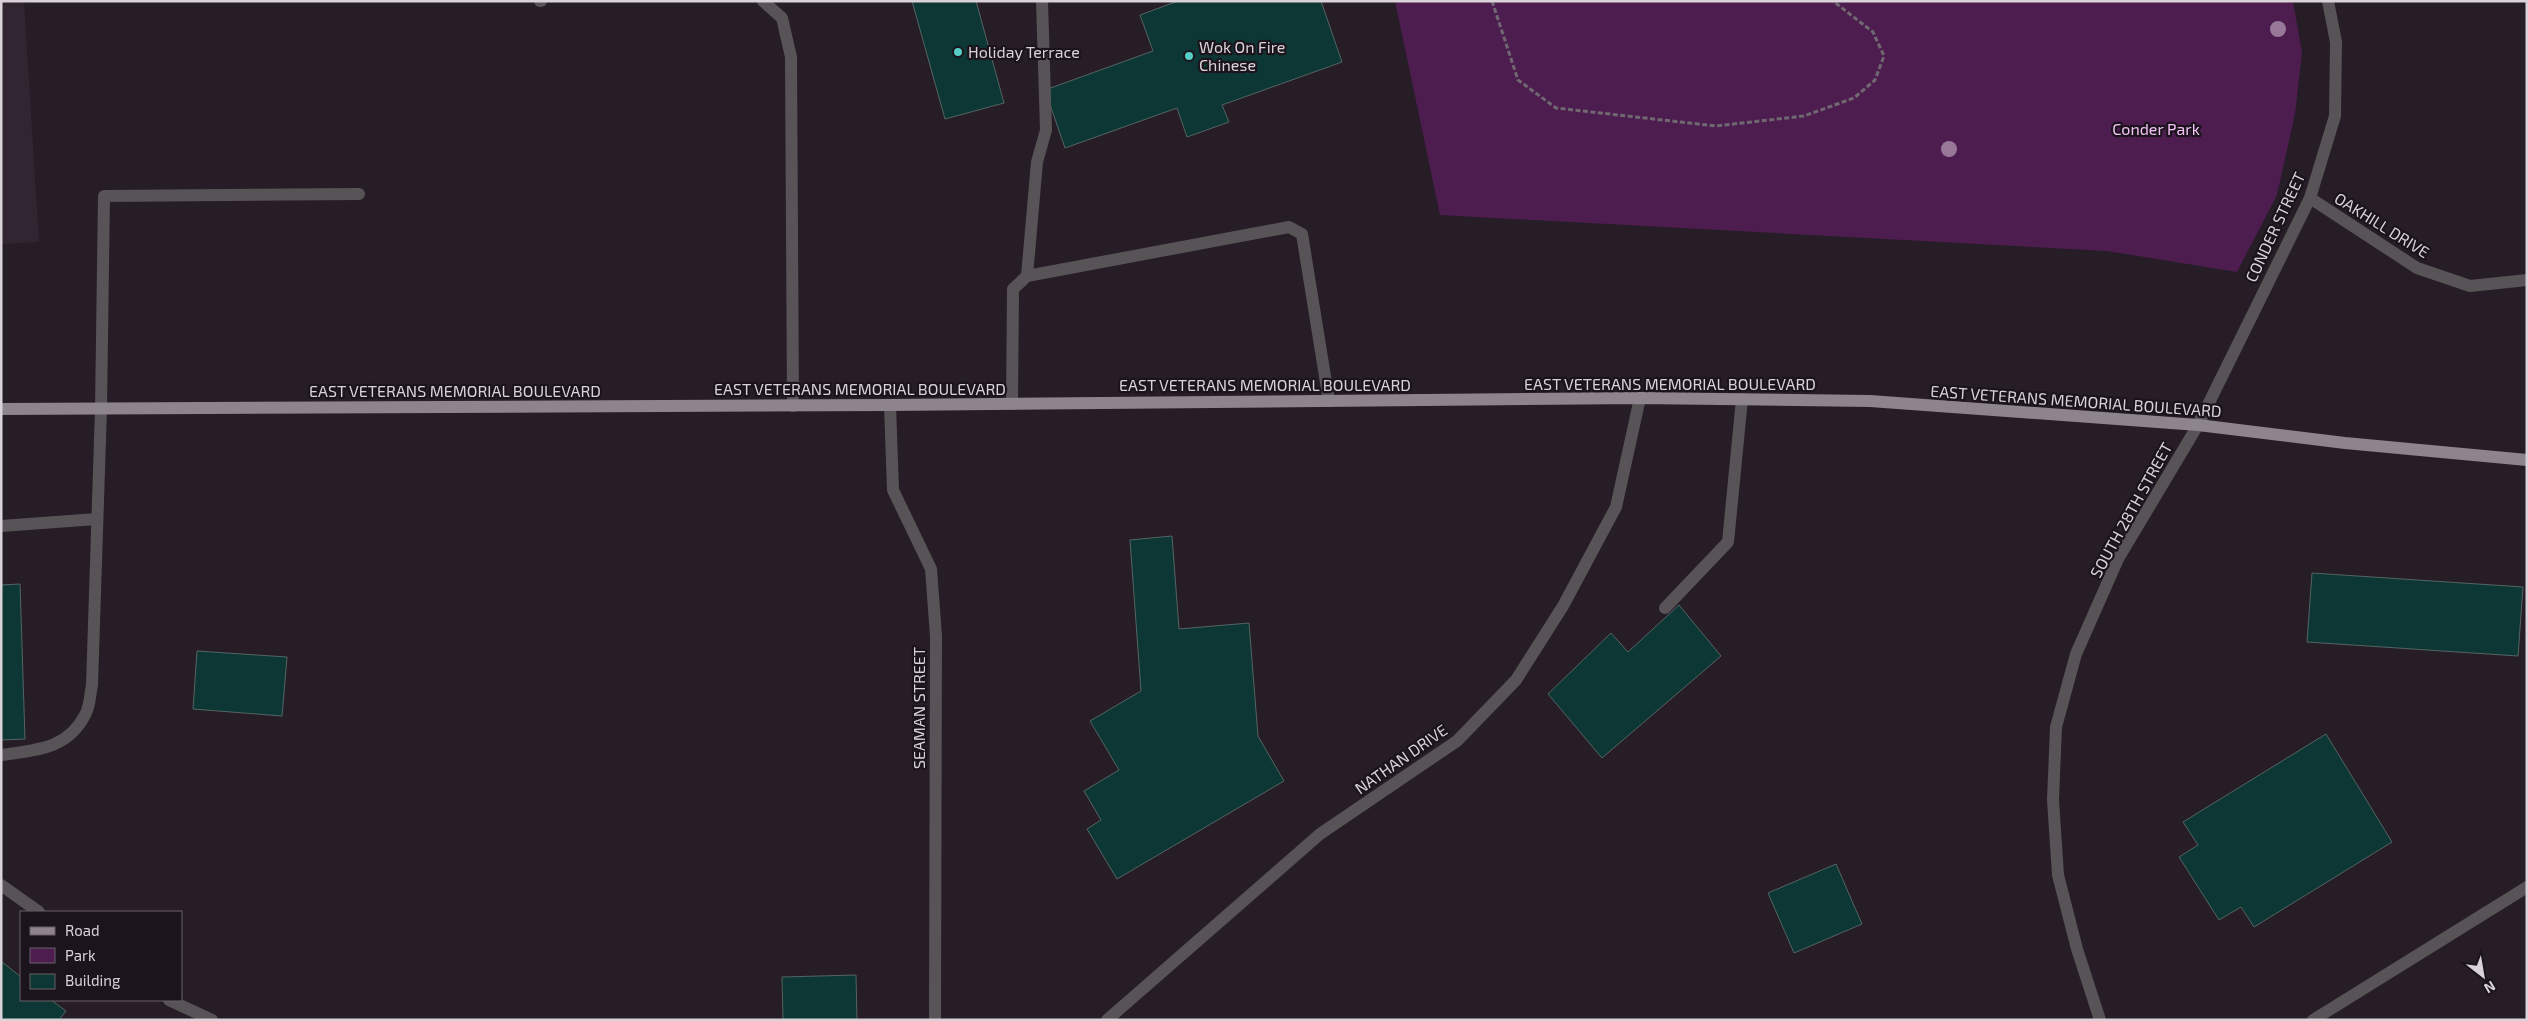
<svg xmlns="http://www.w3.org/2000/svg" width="2528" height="1021" viewBox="0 0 2528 1021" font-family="'Exo 2',sans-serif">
  <rect width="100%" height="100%" fill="#261d26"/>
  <path fill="#312532" d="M1,1H24L39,242L1,244Z"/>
  <path fill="#4d1d50" d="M1395,1H2293L2302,53L2295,114L2277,195L2237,272L2107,251L1440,215Z"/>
  <g fill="#0d3735" stroke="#546463">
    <path d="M912,1H976L1004,103L945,119Z"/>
    <path d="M1178,1H1321L1342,62L1222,105L1229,122L1187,137L1177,108L1065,148L1045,90L1153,51L1140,15Z"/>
    <path d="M1172,536L1179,629L1249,623L1258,736L1284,781L1117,879L1087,829L1101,820L1084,791L1119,770L1090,721L1141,691L1130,540Z"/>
    <path d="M2312,573L2523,587L2518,656L2307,642Z"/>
    <path d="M20,584L25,739L1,740V585Z"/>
    <path d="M1679,605L1721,656L1602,758L1548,694L1611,633L1628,652Z"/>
    <path d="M197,651L287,657L282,716L193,709Z"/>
    <path d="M2326,734L2392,842L2254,927L2241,907L2219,920L2179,857L2198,845L2183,822Z"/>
    <path d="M1836,864L1862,924L1794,953L1768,893Z"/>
    <path d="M1,961L21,977V1000H51L66,1011L59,1020H1Z"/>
    <path d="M856,975L857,1020H783L782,977Z"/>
  </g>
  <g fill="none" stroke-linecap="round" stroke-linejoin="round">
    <path stroke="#706870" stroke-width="3" stroke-dasharray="5 2.5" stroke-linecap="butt" d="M1492,1L1518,80L1556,108L1716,126L1804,116L1854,98L1875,80L1884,56L1873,32L1833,1"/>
    <g stroke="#575357" stroke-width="12">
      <path d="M540,1H541"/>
      <path d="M763,1L782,18L791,57L793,406"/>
      <path d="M1027,276L1037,162L1046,130L1042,1"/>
      <path d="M1012,404L1013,289L1027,276L1289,227L1302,234L1329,401"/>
      <path d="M1,526L97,519"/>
      <path d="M1665,608L1728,542L1742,399"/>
      <path d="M1,755C35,750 67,750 85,715C90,707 90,694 92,685L101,409L104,196L359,194"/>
      <path d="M2313,1020L2527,887"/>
    </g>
    <g stroke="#575357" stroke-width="12">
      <path d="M2310,198L2417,268L2470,286L2527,280"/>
      <path d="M890,405L893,490L931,569L936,636L935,1020"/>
      <path d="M1,885L39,912"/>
      <path d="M169,1000L212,1020"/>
      <path d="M1107,1020L1320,834L1457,741L1516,680L1563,606L1616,507L1640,398"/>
      <path d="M2100,1020L2077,949L2058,875L2053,800L2056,727L2076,654L2118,559L2198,425L2310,198L2335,116L2336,42L2328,1"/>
    </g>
    <path stroke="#8d848d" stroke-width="12" d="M1,409L890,405L1640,398L1870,401L2198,425L2345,443L2527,460"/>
  </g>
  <g fill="#977898">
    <circle cx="2278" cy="29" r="8"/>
    <circle cx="1949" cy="149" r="8"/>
  </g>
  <g fill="#55cec6" stroke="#1c141c" stroke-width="2">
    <circle cx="958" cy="52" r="5"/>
    <circle cx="1189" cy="56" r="5"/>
  </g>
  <g text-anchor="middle" stroke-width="4.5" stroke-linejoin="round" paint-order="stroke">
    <g font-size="16" fill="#d9d3d9" stroke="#1c141c" text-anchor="start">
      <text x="1199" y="53">Wok On Fire<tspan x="1199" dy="18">Chinese</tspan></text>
      <text x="968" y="58">Holiday Terrace</text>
    </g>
    <g font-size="16" fill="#f3c2f5" stroke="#1c141c">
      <text x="2156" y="135">Conder Park</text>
    </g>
    <g font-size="16" fill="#d9d3d9" stroke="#1c141c">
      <text transform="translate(2382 225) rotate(32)" y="6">OAKHILL DRIVE</text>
      <text transform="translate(2275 227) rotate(-65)" y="6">CONDER STREET</text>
      <text x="1670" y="390">EAST VETERANS MEMORIAL BOULEVARD</text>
      <text x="1265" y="391">EAST VETERANS MEMORIAL BOULEVARD</text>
      <text x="860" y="395">EAST VETERANS MEMORIAL BOULEVARD</text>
      <text x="455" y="397">EAST VETERANS MEMORIAL BOULEVARD</text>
      <text transform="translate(2076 401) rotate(4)" y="6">EAST VETERANS MEMORIAL BOULEVARD</text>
      <text transform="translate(2131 510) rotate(-61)" y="6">SOUTH 28TH STREET</text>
      <text transform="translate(919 708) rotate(-90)" y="6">SEAMAN STREET</text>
      <text transform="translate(1401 759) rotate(-35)" y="6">NATHAN DRIVE</text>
    </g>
  </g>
  <rect width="2528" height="1021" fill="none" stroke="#d9d3d9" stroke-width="5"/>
  <rect x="20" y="911" width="162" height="90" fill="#1c141c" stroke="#686068"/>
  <rect x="30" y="927" width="25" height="8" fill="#8d848d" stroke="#686068"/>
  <text x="65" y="936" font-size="15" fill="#d9d3d9">Road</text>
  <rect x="30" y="948" width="25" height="15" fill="#4d1d50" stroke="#686068"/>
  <text x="65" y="961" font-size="15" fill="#d9d3d9">Park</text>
  <rect x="30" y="974" width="25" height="15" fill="#0d3735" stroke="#686068"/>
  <text x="65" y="986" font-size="15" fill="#d9d3d9">Building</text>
  <g transform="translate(2483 976) rotate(149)" stroke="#1c141c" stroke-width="4" paint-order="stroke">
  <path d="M0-4L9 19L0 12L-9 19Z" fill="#d9d3d9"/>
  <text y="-8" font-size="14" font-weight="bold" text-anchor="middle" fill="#d9d3d9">N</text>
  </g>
</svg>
